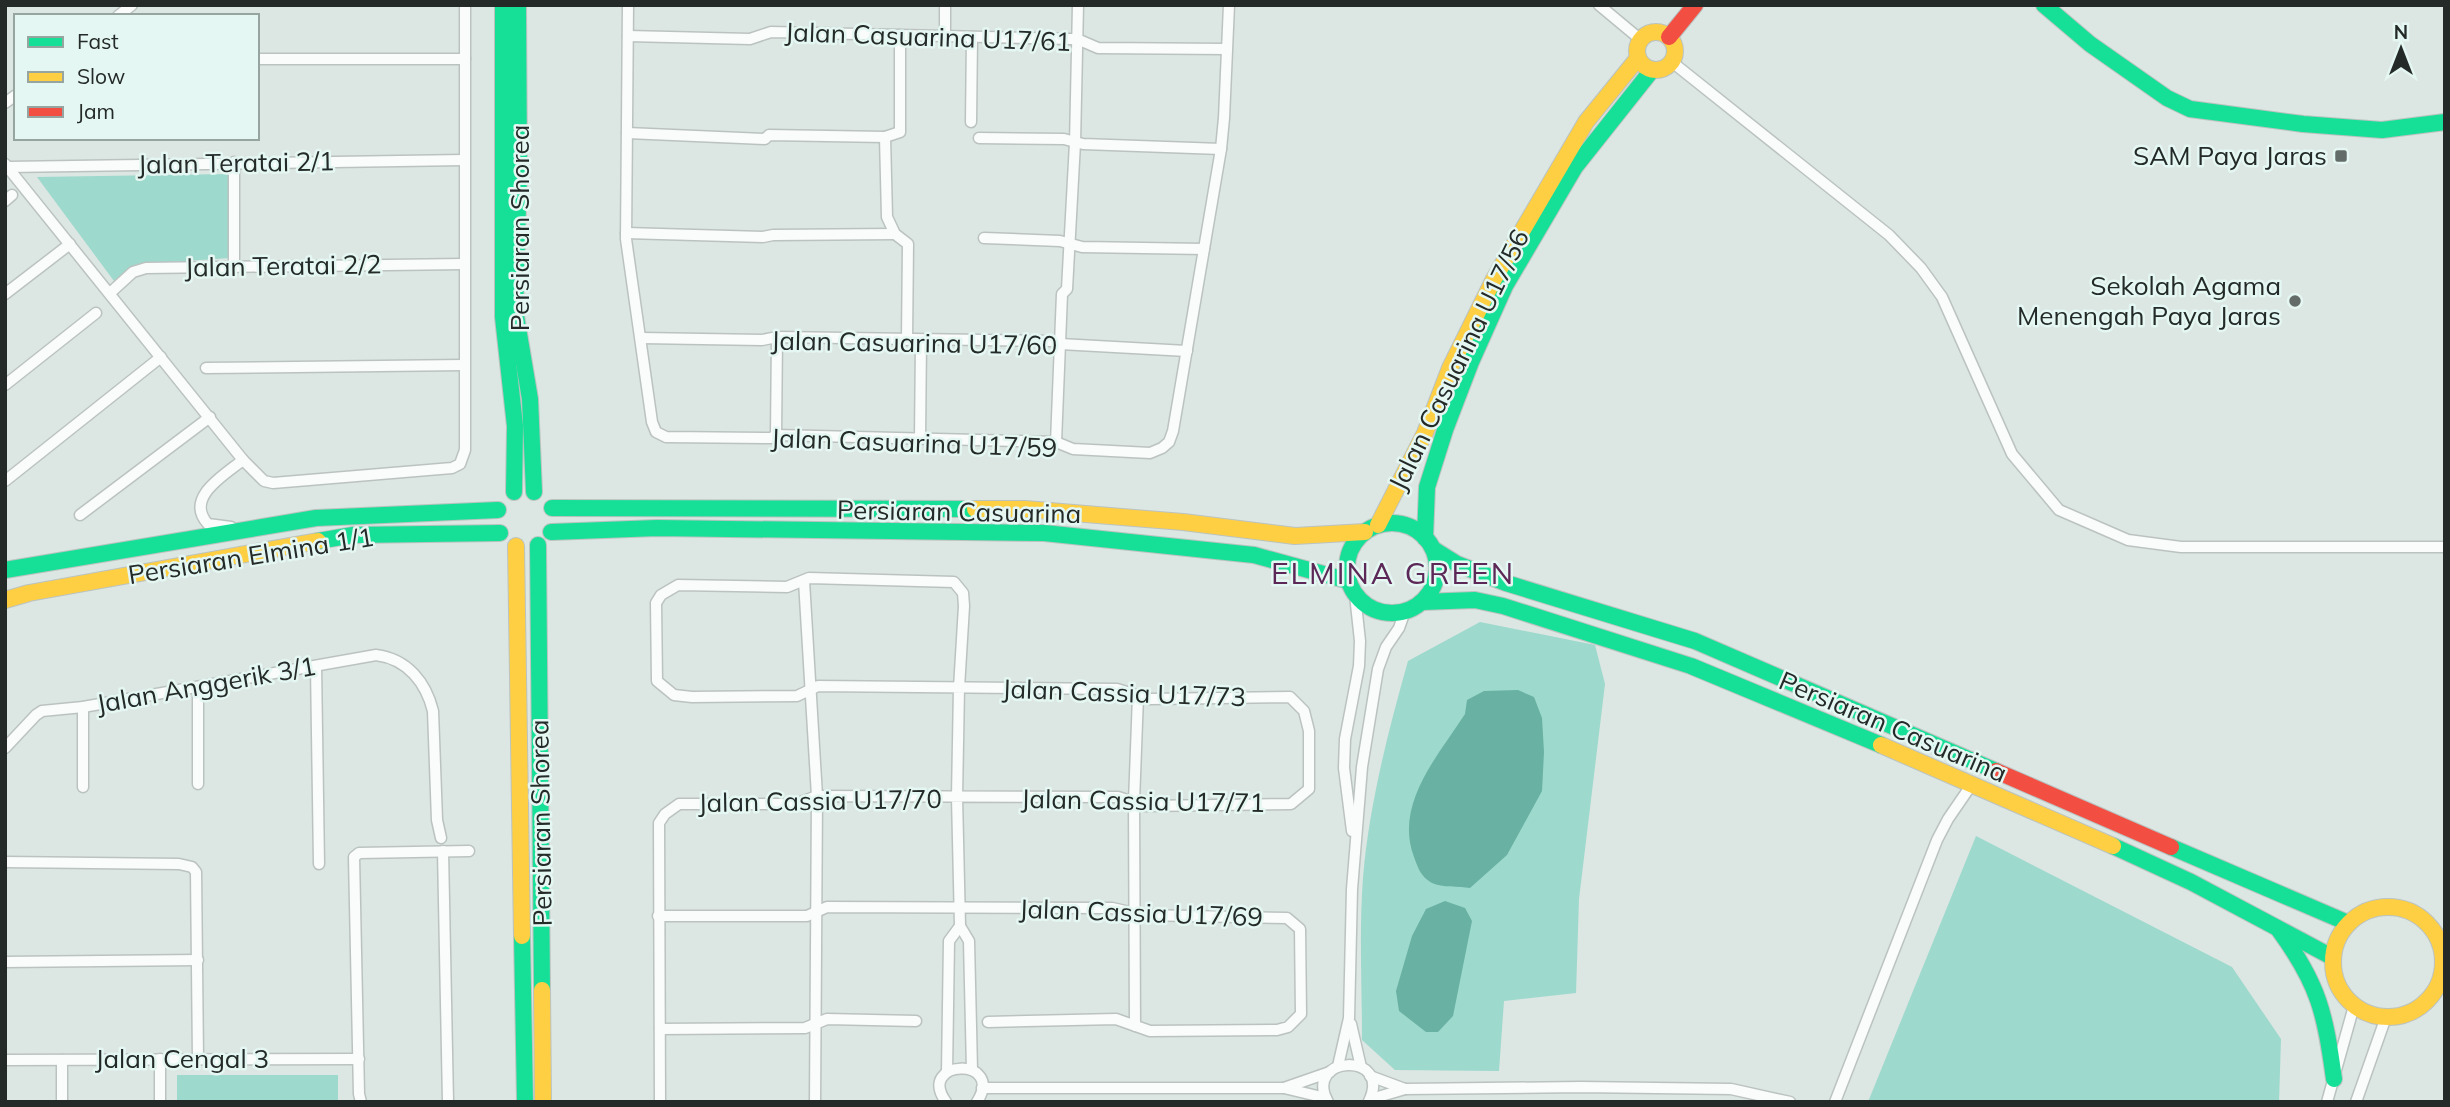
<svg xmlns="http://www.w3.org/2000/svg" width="2450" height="1107" viewBox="0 0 2450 1107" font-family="Mulish,sans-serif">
  <rect width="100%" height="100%" fill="#dce6e3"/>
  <g fill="#9dd9cc">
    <path d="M229,174L230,258L143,264L131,268L114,281L37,177Z"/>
    <path d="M1480,622L1595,645L1605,684L1579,899L1576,993L1504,1001L1499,1071L1395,1070L1362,1040C1362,986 1359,931 1363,878C1369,805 1388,732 1408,661Z"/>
    <path d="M1976,836L2232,967L2281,1039L2279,1102H1868Z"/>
    <rect x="177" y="1075" width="161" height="27"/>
  </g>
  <g fill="#69b1a3">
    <path d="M1518,690L1534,697L1542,718L1544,752L1542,791L1507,855L1470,888C1459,886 1442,888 1432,883C1421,877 1418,868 1414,857C1394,804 1438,756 1465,714L1467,700L1484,691Z"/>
    <path d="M1445,901L1465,908L1472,921L1453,1016L1438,1032H1426L1399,1011L1396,991L1412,936L1426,909Z"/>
  </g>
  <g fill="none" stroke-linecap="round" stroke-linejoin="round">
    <g stroke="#bbc3c0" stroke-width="13">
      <g id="street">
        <path d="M628,5L626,239L652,422L656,432L666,437L771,438L776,435L1056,442L1073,449L1150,453L1162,448L1169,442L1173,431L1221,149L1224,118L1229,5"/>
        <path d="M1599,5L1641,40"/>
        <path d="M118,16L132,5"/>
        <path d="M900,35V132L885,137L887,217L895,234L908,244L907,340"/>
        <path d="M628,36L750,39L771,32L1070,39H1077L1098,48L1226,49"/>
        <path d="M945,36V5"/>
        <path d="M257,59H465"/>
        <path d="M1672,62L1889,235L1921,268L1942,297L2012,454L2059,510L2128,540L2181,547H2445"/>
        <path d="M5,103L16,95"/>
        <path d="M971,122L972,37"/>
        <path d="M627,133L765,139L769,135L885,137"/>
        <path d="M979,138L1064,139L1083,144L1221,149"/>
        <path d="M5,164L243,460L264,481L273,483L452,468L460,464L465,450V5"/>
        <path d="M8,167L464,160"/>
        <path d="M5,201L12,195"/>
        <path d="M626,233L763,237L773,235L895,234"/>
        <path d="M984,238L1060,241L1082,247L1204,249"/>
        <path d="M234,266V162"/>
        <path d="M110,293L133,272L146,268L464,264"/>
        <path d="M5,294L70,244"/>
        <path d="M642,338L762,340L777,337L1052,341L1060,344L1187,351"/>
        <path d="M206,368L464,365"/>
        <path d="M5,385L96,313"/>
        <path d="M776,435L777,337"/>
        <path d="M920,438L921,340"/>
        <path d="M1056,442L1062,294L1067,289L1075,143L1078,5"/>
        <path d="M5,481L161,357"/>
        <path d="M80,515L210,417"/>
        <path d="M231,527L208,524C184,498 224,475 243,460"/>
        <path d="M804,581L817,796L815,1102"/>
        <path d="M316,666L319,864"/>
        <path d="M198,687V784"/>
        <path d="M83,707V787"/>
        <path d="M5,748L36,715L42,711L83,707L376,655C408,659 426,683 433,711L437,820L441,838"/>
        <path d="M1352,831L1344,768L1345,739L1359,666L1360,641L1355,595"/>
        <path d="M443,851L448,1102"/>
        <path d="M5,862L179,864L192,867L196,872L198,1059"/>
        <path d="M658,916H807L827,907L1112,908L1143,915L1287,918L1300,929L1301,1014L1288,1027L1277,1030L1150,1031L1116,1019L988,1022"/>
        <path d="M5,962L198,960"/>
        <path d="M1351,1024L1361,1067"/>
        <path d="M1135,1026L1134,802L1138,696"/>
        <path d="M660,1029L805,1028L827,1019L916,1021"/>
        <path d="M160,1059V1102"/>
        <path d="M5,1060L359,1059"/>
        <path d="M1338,1066L1349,1018L1352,889L1362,767L1378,669L1386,647L1399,628L1405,611"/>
        <path d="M947,1072L949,941L960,926"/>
        <path d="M1370,1076L1405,1089"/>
        <path d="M982,1088H1284L1326,1098"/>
        <path d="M1284,1088L1330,1072"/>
        <path d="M1371,1099L1405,1089L1581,1087L1731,1089L1790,1102"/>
        <path d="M62,1102V1060"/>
        <path d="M361,1102L359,1094L354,857L359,853L469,851"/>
        <path d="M660,1102L659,823L665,814L679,804H795L817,796L1118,797L1145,806L1291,804L1309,789V731L1304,711L1290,697L1150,699L1117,689L818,686L797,696L692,697L674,695L657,681L656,603L661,595L678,585L787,587L809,578L954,582L963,593L964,606L959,688L957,797L960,926L969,941L972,1070"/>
        <path d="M946,1102C915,1059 1006,1056 977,1102"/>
        <path d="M1328,1102C1302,1055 1393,1051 1369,1101"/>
        <path d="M1835,1102L1937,840L1948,819L1972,784"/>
        <path d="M2327,1102L2354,1006"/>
        <path d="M2356,1102L2386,1017"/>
      </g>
    </g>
    <g stroke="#bbc3c0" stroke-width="18">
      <g id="fast">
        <path d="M503,5V317L515,426L514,492"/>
        <path d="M518,5L519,171L515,310L530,399L534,492"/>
        <path d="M2044,5L2090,44L2167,98L2190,109L2303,124L2382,130L2445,122"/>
        <path d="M552,508L975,509"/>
        <circle cx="1392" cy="568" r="45"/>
        <path d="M551,532L657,528L1044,533L1254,555L1349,581"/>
        <path d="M1425,538L1427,487L1445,430L1471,362L1505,286L1575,167L1652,70"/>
        <path d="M318,541L353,535L500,533"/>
        <path d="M538,545L542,990"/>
        <path d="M1433,549L1457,564L1506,583L1695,641L1996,771"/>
        <path d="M5,570L316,518L498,510"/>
        <path d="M1422,602L1475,600L1503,606L1691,666L1881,745"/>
        <path d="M2113,846L2191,882L2332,957"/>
        <path d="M2171,847L2348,923"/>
        <path d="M2279,930C2319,985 2325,1013 2334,1079"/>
        <path d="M522,936L525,1102"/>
      </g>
    </g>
    <g stroke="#bbc3c0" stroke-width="18">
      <g id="slow">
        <circle cx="1656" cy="51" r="19"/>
        <path d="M975,509H1025L1183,522L1295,536L1365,532"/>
        <path d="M1378,525L1425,433L1450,368L1494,279L1586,122L1638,58"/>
        <path d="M516,546L522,936"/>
        <path d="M5,600L29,593L318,541"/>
        <path d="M1881,745L2113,846"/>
        <circle cx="2388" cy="962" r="55"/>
        <path d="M542,990L543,1102"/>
      </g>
    </g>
    <g stroke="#bbc3c0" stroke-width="18">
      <g id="jam">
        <path d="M1669,37L1695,5"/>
        <path d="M1996,771L2171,847"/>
      </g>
    </g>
    <use href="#street" stroke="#fafbfb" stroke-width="10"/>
    <use href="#fast" stroke="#16e098" stroke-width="16"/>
    <use href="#slow" stroke="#ffcf43" stroke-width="16"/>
    <use href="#jam" stroke="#f24e42" stroke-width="16"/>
  </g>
  <g fill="#646c69" stroke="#e5f7f2" stroke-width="2.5">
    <rect x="2334" y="149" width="14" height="14" rx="3.5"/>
    <circle cx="2295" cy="301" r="7"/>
  </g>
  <g text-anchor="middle" stroke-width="5" stroke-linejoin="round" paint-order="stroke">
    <g font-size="26" fill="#232a28" stroke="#e5f7f2">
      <text transform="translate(928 37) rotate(2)" y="9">Jalan Casuarina U17/61</text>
      <text transform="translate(236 163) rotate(-1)" y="9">Jalan Teratai 2/1</text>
      <text transform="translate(520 228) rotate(-90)" y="9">Persiaran Shorea</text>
      <text transform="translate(283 266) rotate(-1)" y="9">Jalan Teratai 2/2</text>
      <text transform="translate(914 343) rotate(1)" y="9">Jalan Casuarina U17/60</text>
      <text transform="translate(1459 360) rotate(-64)" y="9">Jalan Casuarina U17/56</text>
      <text transform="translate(914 443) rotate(2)" y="9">Jalan Casuarina U17/59</text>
      <text transform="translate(959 512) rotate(1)" y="9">Persiaran Casuarina</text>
      <text transform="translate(251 556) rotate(-9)" y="9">Persiaran Elmina 1/1</text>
      <text transform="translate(206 685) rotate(-10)" y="9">Jalan Anggerik 3/1</text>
      <text transform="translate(1124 693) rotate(2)" y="9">Jalan Cassia U17/73</text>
      <text transform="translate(1893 727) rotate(23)" y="9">Persiaran Casuarina</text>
      <text transform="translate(820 801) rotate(-1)" y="9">Jalan Cassia U17/70</text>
      <text transform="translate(1143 801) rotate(1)" y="9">Jalan Cassia U17/71</text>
      <text transform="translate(541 823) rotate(-91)" y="9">Persiaran Shorea</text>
      <text transform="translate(1141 913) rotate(2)" y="9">Jalan Cassia U17/69</text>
      <text x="182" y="1068">Jalan Cengal 3</text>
    </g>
    <g font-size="26" fill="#232a28" stroke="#e5f7f2" text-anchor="end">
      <text x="2327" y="165">SAM Paya Jaras</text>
      <text x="2281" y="295">Sekolah Agama<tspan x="2281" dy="30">Menengah Paya Jaras</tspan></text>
    </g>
    <g font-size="30" letter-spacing="2" fill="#5c2857" stroke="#e5f7f2">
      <text x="1393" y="584">ELMINA GREEN</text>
    </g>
  </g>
  <rect width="2450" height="1107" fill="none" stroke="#232a28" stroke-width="14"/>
  <rect x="14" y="14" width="245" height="126" fill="#e5f7f2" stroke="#97a5a1" stroke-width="2"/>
  <rect x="28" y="37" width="35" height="10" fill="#16e098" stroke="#97a5a1" stroke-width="2"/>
  <text x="77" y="49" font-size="21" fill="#232a28">Fast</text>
  <rect x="28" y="72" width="35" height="10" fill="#ffcf43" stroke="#97a5a1" stroke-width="2"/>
  <text x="77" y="84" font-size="21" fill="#232a28">Slow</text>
  <rect x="28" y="107" width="35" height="10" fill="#f24e42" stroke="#97a5a1" stroke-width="2"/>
  <text x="77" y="119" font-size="21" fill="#232a28">Jam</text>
  <g transform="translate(2401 49)" stroke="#e5f7f2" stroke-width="5" paint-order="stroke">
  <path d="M0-5L12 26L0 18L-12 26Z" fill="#232a28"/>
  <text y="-10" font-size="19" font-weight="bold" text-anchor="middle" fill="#232a28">N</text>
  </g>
</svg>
